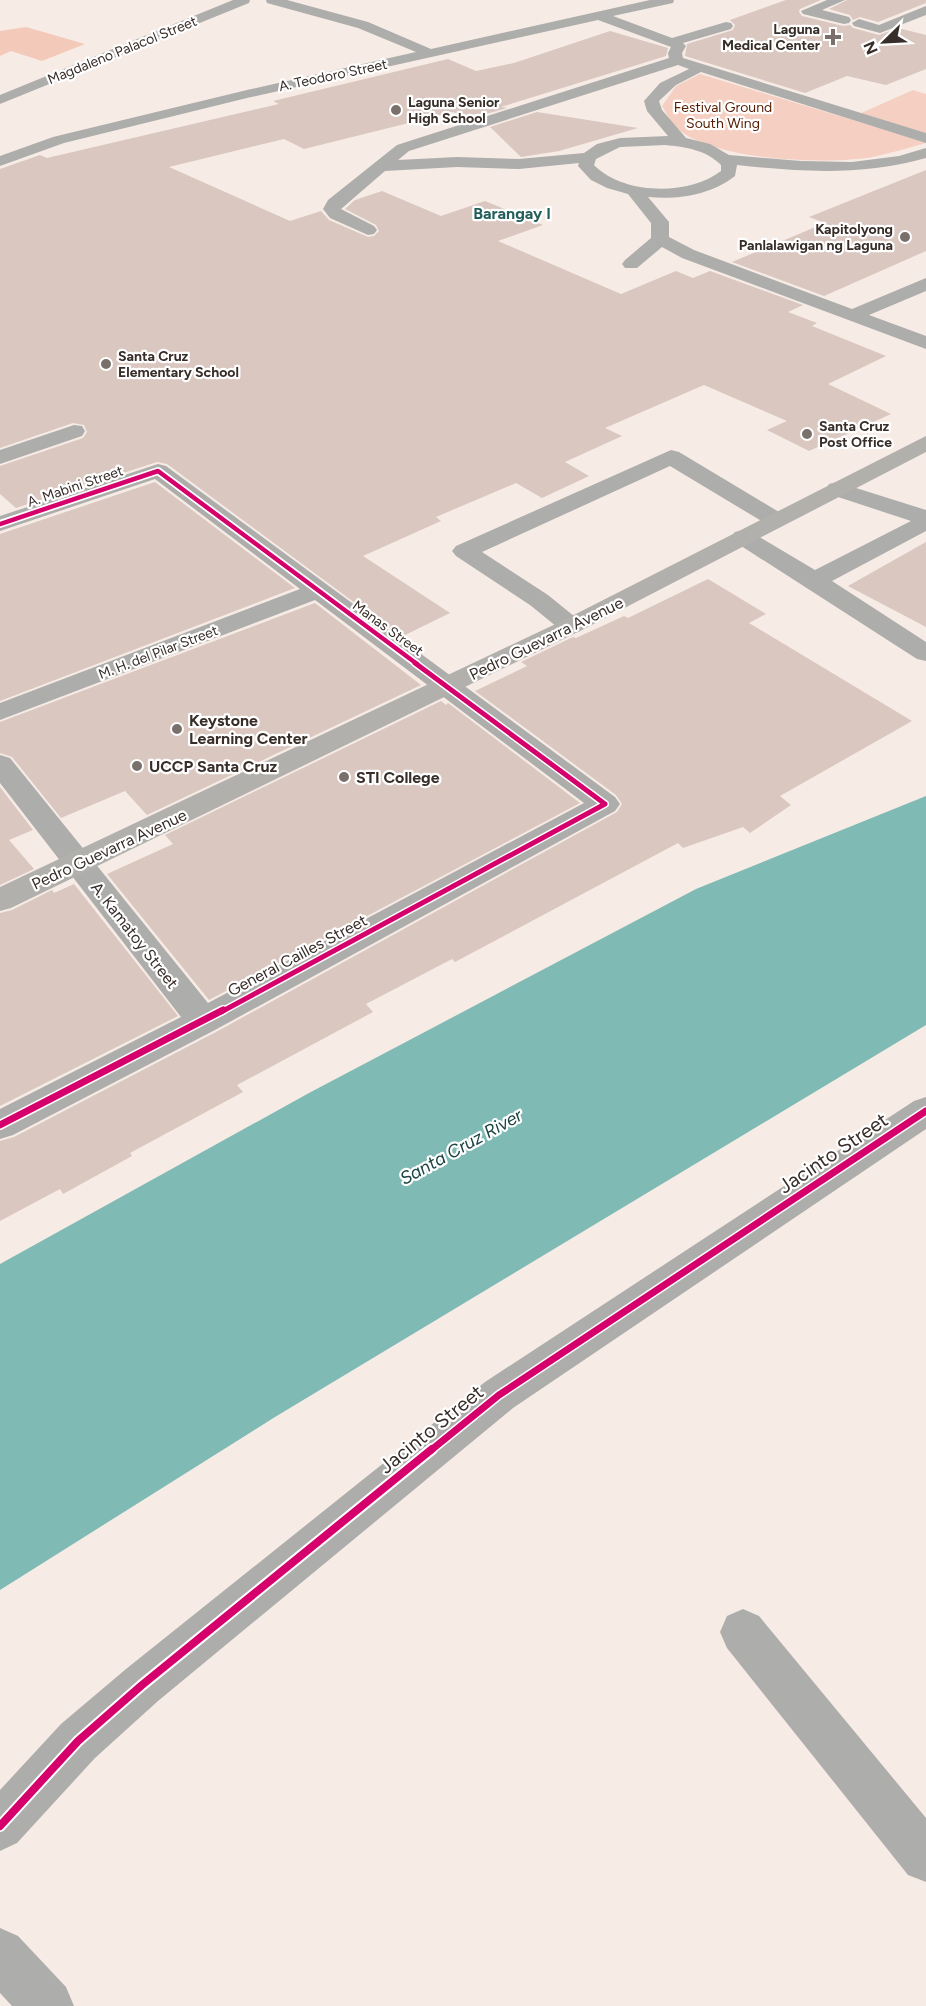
<svg xmlns="http://www.w3.org/2000/svg" width="926" height="2006" viewBox="0 0 926 2006" font-family="Figtree,sans-serif">
  <rect width="100%" height="100%" fill="#f7ebe6"/>
  <g fill="#f5d0c2">
    <path d="M700,74L926,142V143C908,148 891,153 873,157C828,165 706,161 674,125C669,120 666,112 662,106L676,86Z"/>
    <path d="M913,90L926,94V133L859,114Z"/>
  </g>
  <path fill="#f3c9b9" d="M26,27L85,44L42,61L11,51L0,56V31Z"/>
  <path fill="#7fbab4" d="M926,796V1025L275,1417L0,1590V1264L309,1093L696,889Z"/>
  <g fill="#d9c7c0">
    <path d="M786,0H821L800,9L799,12L802,16L843,26L850,25L853,28L879,35L898,28L926,35V69L886,85L847,76L805,93L685,56L687,44L733,30L735,25L730,20Z"/>
    <path d="M847,0H926V3L878,22L860,17L853,20L850,15L829,9Z"/>
    <path d="M610,31L668,48L666,56L501,107L507,108L479,116L476,114L465,117L453,112L304,149L284,139L169,167L290,221L321,211L329,220L368,237L374,236L379,231L376,225L345,209L355,200L382,191L441,216L485,201L543,225L498,241L621,294L676,271L693,278L710,271L803,305L788,312L817,323L812,326L886,356L828,384L891,414L809,451L767,430L787,421L704,385L605,428L622,436L565,462L589,476L542,498L516,483L436,517L441,521L363,556L450,613L401,637L167,464L157,462L16,508L0,494V466L83,438L87,432L84,425L73,423L0,448V169L40,155L47,158L279,104L273,101L448,59L476,71L514,63Z"/>
    <path d="M537,112L638,128L559,151L521,157L490,127Z"/>
    <path d="M926,170V251L824,296L732,262L825,223L809,217Z"/>
    <path d="M155,482L295,588L0,701V534Z"/>
    <path d="M926,542V627L848,586Z"/>
    <path d="M708,579L766,614L749,623L912,721L780,796L791,805L750,833L743,827L683,848L678,843L455,962L452,959L366,1004L373,1012L237,1085L243,1092L130,1153L132,1156L63,1194L60,1189L0,1221V1141L14,1137L216,1032L617,812L622,804L616,795L475,691L527,666L521,662L573,637L576,638L624,616L628,618Z"/>
    <path d="M315,603L421,685L147,815L125,791L61,818L12,757L0,753V722Z"/>
    <path d="M441,701L446,705L448,703L580,803L209,1000L107,874L173,844L165,835Z"/>
    <path d="M0,787L33,830L9,840L34,869L0,885Z"/>
    <path d="M74,884L178,1016L0,1106V913L12,910L52,890L54,893Z"/>
  </g>
  <g fill="none" stroke-linecap="round" stroke-linejoin="round">
    <g fill="#adadab" fill-rule="evenodd">
      <path d="M233,0H250L249,3L0,104V95Z"/>
      <path d="M266,0H287L368,22L431,49L650,0H674L673,3L613,16L672,38L726,22L731,23L733,26L731,29L683,43L686,46L682,53L683,58L926,133V143L701,72L676,85L659,101L662,110L686,138L710,144L729,155L801,161L852,162L899,156L926,148V158C863,176 801,172 737,165L735,176C711,195 678,200 648,197L669,222V237L694,250L852,309L926,278V291L869,315L926,336V349L682,258L662,247L637,268H625L622,264L625,260L651,238V223L628,194L607,188L591,180L578,166L579,163L519,169L457,167L385,171L341,209L374,226L377,230L374,234L368,235L330,218L323,209L328,200L397,145L669,58L668,53L671,47L598,20L247,98L64,143L0,166V156L53,137L247,90L416,52L358,28L267,3ZM678,65L689,69L660,83L644,101L647,111L668,136L620,138L597,144L584,153L519,159L457,157L398,160L409,151ZM665,145C686,147 706,150 721,165V171C689,196 623,195 594,165L596,159L620,147Z"/>
      <path d="M827,0H845L822,10L849,17L851,20L849,23L844,24L803,14L801,11Z"/>
      <path d="M926,6V15L880,33L854,26L852,23L859,19L879,25Z"/>
      <path d="M74,425L82,426L85,431L82,436L0,464V450Z"/>
      <path d="M671,450L679,452L784,515L788,520L784,525L776,527L768,525L670,466L482,552L548,595L580,621L584,626L580,631L571,634L562,631L530,605L456,556L452,551L456,546Z"/>
      <path d="M158,464L166,466L615,797L620,804L615,811L215,1030L13,1135L0,1139V1109L181,1017L0,783V755L10,758L208,1003L584,803L315,600L0,720V703L300,589L155,479L0,531V516Z"/>
      <path d="M837,482L926,510V531L832,581L926,642V661L917,659L735,542L731,537L735,532L743,530L751,532L815,570L911,521L829,494L826,489L829,484Z"/>
      <path d="M926,1097V1129L513,1408L158,1701L95,1758L17,1843L0,1851V1790L61,1724L126,1669L485,1382L914,1101Z"/>
      <path d="M743,1609L759,1616L926,1818V1882L908,1875L727,1648L720,1632L727,1616Z"/>
      <path d="M0,1928L18,1936L66,1987L74,2006H12L0,1993Z"/>
    </g>
    <path fill="#b2b0ac" fill-rule="evenodd" d="M926,436V452L580,631L11,908L0,911V887L562,621Z"/>
    <g stroke="#fff" stroke-width="8">
      <path id="cycleway-far3" d="M0,524L158,471L417,664"/>
    </g>
    <g stroke="#fff" stroke-width="8">
      <path id="cycleway-far2" d="M221,1012L605,804L415,663"/>
    </g>
    <g stroke="#fff" stroke-width="10">
      <g id="cycleway-far1">
        <path d="M0,1125L223,1010"/>
        <path d="M430,1451L499,1395L926,1111"/>
      </g>
    </g>
    <g stroke="#fff" stroke-width="12">
      <path id="cycleway" d="M0,1826L78,1741L142,1685L432,1449"/>
    </g>
    <use href="#cycleway-far3" stroke="#d6006c" stroke-width="4.5"/>
    <use href="#cycleway-far2" stroke="#d6006c" stroke-width="5"/>
    <use href="#cycleway-far1" stroke="#d6006c" stroke-width="7"/>
    <use href="#cycleway" stroke="#d6006c" stroke-width="8"/>
  </g>
  <g fill="#7a706b" stroke="#fff" stroke-width="2">
    <path d="M830 28h6v6h6v6h-6v6h-6v-6h-6v-6h6z"/>
    <circle cx="396" cy="110" r="6"/>
    <circle cx="905" cy="237" r="6"/>
    <circle cx="106" cy="364" r="6"/>
    <circle cx="807" cy="434" r="6"/>
    <circle cx="177" cy="729" r="6"/>
    <circle cx="137" cy="766" r="6"/>
    <circle cx="344" cy="777" r="6"/>
  </g>
  <g text-anchor="middle" stroke-width="4.5" stroke-linejoin="round" paint-order="stroke">
    <g font-size="14" font-weight="bold" fill="#372d29" stroke="#fff" text-anchor="start">
      <text x="820" y="34" text-anchor="end">Laguna<tspan x="820" dy="16">Medical Center</tspan></text>
      <text x="408" y="107">Laguna Senior<tspan x="408" dy="16">High School</tspan></text>
      <text x="893" y="234" text-anchor="end">Kapitolyong<tspan x="893" dy="16">Panlalawigan ng Laguna</tspan></text>
      <text x="118" y="361">Santa Cruz<tspan x="118" dy="16">Elementary School</tspan></text>
      <text x="819" y="431">Santa Cruz<tspan x="819" dy="16">Post Office</tspan></text>
    </g>
    <g font-size="14" fill="#372d29" stroke="#fff">
      <text transform="translate(122 50) rotate(-22)" y="5">Magdaleno Palacol Street</text>
      <text transform="translate(333 75) rotate(-12)" y="5">A. Teodoro Street</text>
      <text transform="translate(75 486) rotate(-19)" y="5">A. Mabini Street</text>
      <text transform="translate(388 628) rotate(36)" y="5">Manas Street</text>
      <text transform="translate(158 652) rotate(-21)" y="5">M. H. del Pilar Street</text>
    </g>
    <g font-size="14" fill="#561c02" stroke="#fff">
      <text x="723" y="112">Festival Ground<tspan x="723" dy="16">South Wing</tspan></text>
    </g>
    <g font-size="16" font-weight="bold" fill="#245e5a" stroke="#fff">
      <text x="512" y="219">Barangay I</text>
    </g>
    <g font-size="16" fill="#372d29" stroke="#fff">
      <text transform="translate(546 638) rotate(-26)" y="6">Pedro Guevarra Avenue</text>
      <text transform="translate(109 849) rotate(-25)" y="6">Pedro Guevarra Avenue</text>
      <text transform="translate(135 935) rotate(52)" y="6">A. Kamatoy Street</text>
      <text transform="translate(297 955) rotate(-28)" y="6">General Cailles Street</text>
    </g>
    <g font-size="16" font-weight="bold" fill="#372d29" stroke="#fff" text-anchor="start">
      <text x="189" y="726">Keystone<tspan x="189" dy="18">Learning Center</tspan></text>
      <text x="149" y="772">UCCP Santa Cruz</text>
      <text x="356" y="783">STI College</text>
    </g>
    <g font-size="18" font-style="italic" fill="#1a4441" stroke="#fff">
      <text transform="translate(461 1147) rotate(-29)" y="6">Santa Cruz River</text>
    </g>
    <g font-size="20" fill="#372d29" stroke="#fff">
      <text transform="translate(833 1153) rotate(-34)" y="7">Jacinto Street</text>
      <text transform="translate(431 1429) rotate(-39)" y="7">Jacinto Street</text>
    </g>
  </g>
  <g transform="translate(884 42) rotate(246)" stroke="#ffffff" stroke-width="4.5" paint-order="stroke">
  <path d="M0-4.5L10 22L0 15L-10 22Z" fill="#372d29"/>
  <text y="-9" font-size="16" font-weight="bold" text-anchor="middle" fill="#372d29">N</text>
  </g>
</svg>
